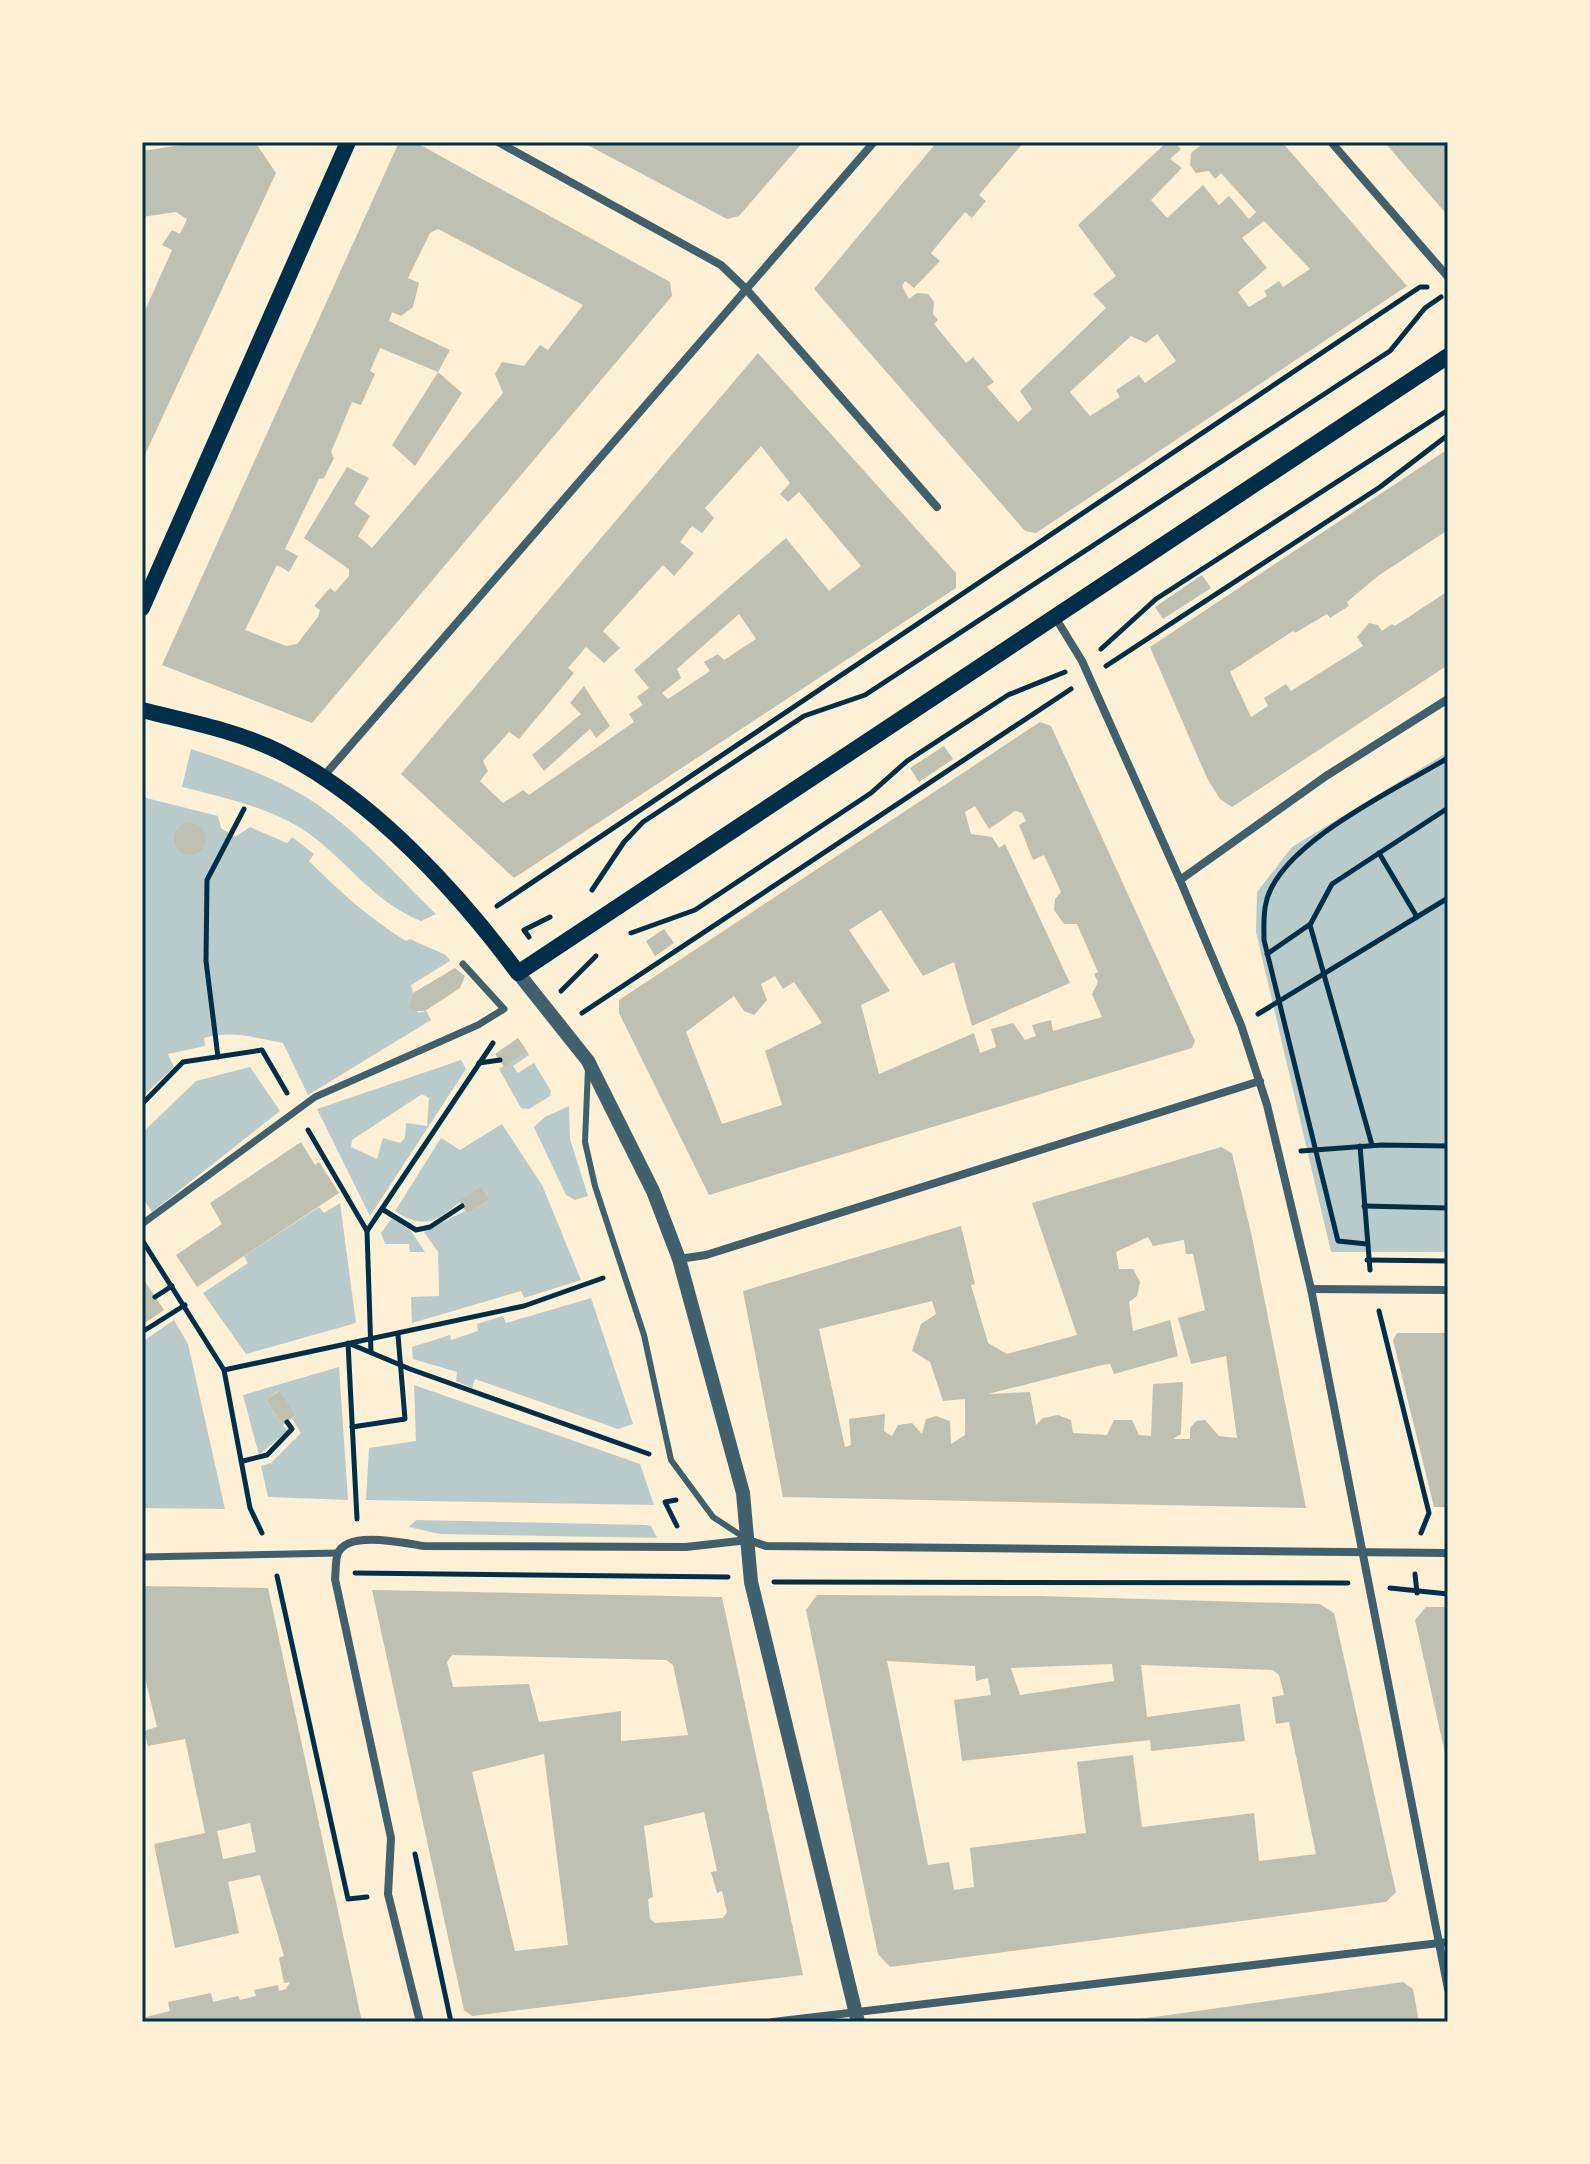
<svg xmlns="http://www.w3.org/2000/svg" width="1590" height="2164" viewBox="0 0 1590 2164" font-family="Jost,sans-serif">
  <rect width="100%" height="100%" fill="#fdf0d5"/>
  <g fill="#b9caca" fill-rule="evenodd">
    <path d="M191,749C231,762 271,776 306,797C354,827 395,874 436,914L421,921C370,901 343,854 299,827C264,806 221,797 182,787Z"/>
    <path d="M1448,752V1252H1331L1256,932L1257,892L1292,847Z"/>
    <path d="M142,797L218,816L221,828L235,837L250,827L287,843L292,837L314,854L309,861C339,891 371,920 406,941L410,939L446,955L450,961L411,985L413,993L409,1005L419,1013L426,1011L431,1020L308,1095L283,1043C256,1038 231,1030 204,1038L205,1046L168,1054L174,1067L142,1097Z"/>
    <path d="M527,1051L529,1055L513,1066L518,1073L534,1063L551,1091L550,1096L529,1109L521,1108L499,1069Z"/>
    <path d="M461,1060L466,1069L370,1216L317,1109ZM422,1094L429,1098L427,1126L406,1123L405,1138L400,1143L383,1138L377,1159L351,1147L352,1140Z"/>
    <path d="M250,1067L280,1111L152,1212L142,1197V1133L196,1081Z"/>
    <path d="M569,1106L570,1139L588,1196L575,1200L566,1195L534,1127L545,1117Z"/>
    <path d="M502,1124L542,1185L581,1280L524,1298L521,1291L412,1323L411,1297L439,1296L438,1252L424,1232L465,1211L467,1214L490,1199L481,1186C448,1207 435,1238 395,1211L441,1138L460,1150Z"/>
    <path d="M340,1203L356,1323L246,1354L203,1293L248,1263L244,1256L319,1207L324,1213Z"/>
    <path d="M392,1218L411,1231L425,1252H410L409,1244H385L381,1233Z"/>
    <path d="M591,1298L633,1424L618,1429L475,1379L472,1388L456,1381L457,1372L413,1359L412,1347L450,1335L451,1340L478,1331L477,1324L503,1316L506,1323Z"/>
    <path d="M174,1320L188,1344L225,1509L142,1508V1342Z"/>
    <path d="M339,1367L348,1500L268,1497L261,1466L271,1463L301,1433L292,1419L296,1415L278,1391L266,1400L287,1431L259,1455L243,1395Z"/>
    <path d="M414,1385L640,1464L654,1505L366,1500L369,1448L416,1441Z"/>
    <path d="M416,1520L646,1525L651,1526L657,1538L440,1534L409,1527Z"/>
  </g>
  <g fill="#bec0b2" fill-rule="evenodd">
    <path d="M201,142H255L276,173L142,461V317L172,250L162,245L172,230L180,234L187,219L176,212L142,217V151Z"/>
    <path d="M399,142H415L670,282L672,296L312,723L162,665ZM438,229L583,305L548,350L540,345L524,366L502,362L495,374L503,393L372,548L358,536L370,516L354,504L369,478L347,467L304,538L349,569V576L335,592L330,588L314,606L320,610L318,617L297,644L286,646L245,630L277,565L289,572L298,556L285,549L319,479L324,478L334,458L331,452L352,402L361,405L375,374L370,371L380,348L438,372L392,445L415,466L462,393L438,372L450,350L389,321L392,312L401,316L413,307L419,283L408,278L430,233Z"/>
    <path d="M582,142H803L739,216L727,219Z"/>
    <path d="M937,142H1024L979,195L986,201L972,218L965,212L931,253L940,261L914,288L905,281L902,286L909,299L917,293L928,294L934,302L933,314L938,320L934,324L966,363L973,357L994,382L987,387L1018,422L1032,409L1020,391L1106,308L1093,294L1116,276L1078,225L1167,142H1174L1181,149L1170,159L1182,168L1151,200L1167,218L1203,185L1219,205L1229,196L1249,219L1256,212L1221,173L1215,179L1209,171L1196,173L1190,165L1191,153L1201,145L1198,142H1282L1407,286L1036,533L1025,531L814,289ZM1264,221L1310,269L1283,287L1279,281L1264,291L1267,296L1249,307L1238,292L1267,268L1242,238ZM1157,334L1176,361L1145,383L1139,375L1116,390L1120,397L1090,416L1070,392L1131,336L1146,343Z"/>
    <path d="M1384,142H1448V216L1387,145Z"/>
    <path d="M758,353L956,573V588L514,878L401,774ZM761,446L790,483L780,494L788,502L799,492L861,566L829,591L786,538L634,670L649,688L637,697L643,705L629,714L634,722L529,795L523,790L503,803L480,781L488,771L483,761L509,732L519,739L574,673L568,668L586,647L604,663L620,648L603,631L663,565L674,576L694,553L680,542L692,526L702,533L714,518L705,508ZM739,614L756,639L724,660L718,654L704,662L710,671L668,699L662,693L681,678L677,669Z"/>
    <path d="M1448,449V530L1378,576L1347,602L1349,606L1330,618L1327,614L1295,633L1293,631L1230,672L1251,717L1268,706L1264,698L1286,684L1291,691L1363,646L1357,637L1369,623L1378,625L1382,631L1392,624L1395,626L1448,591V665L1232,807L1220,799L1207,778L1150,647Z"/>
    <path d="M1202,575L1211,588L1163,619L1155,607Z"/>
    <path d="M584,686L610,726L596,738L590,729L544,771L532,755L581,714L570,703Z"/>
    <path d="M1040,722L1051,726L1195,1041L1192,1048L709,1195L619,1013V1000ZM975,806L989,829L1015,811L1022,813L1026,821L1019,825L1033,860L1044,855L1061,892L1055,899L1054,910L1064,924H1077L1098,972L1094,974L1098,982L1092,994L1102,1017L1053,1031L1051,1020L1032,1025L1036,1036L1025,1040L1013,1023L991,1029L996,1047L980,1053L974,1033L879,1074L861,1005L890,991L849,930L881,910L923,976L954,962L972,1026L1070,983L1005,844L999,848L992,837L971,834L965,812ZM775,976L783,989L794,982L822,1023L765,1051L782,1105L722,1124L686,1032L734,996L744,1011L754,1015L767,1000L761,984Z"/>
    <path d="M944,746L953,759L919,782L910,768Z"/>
    <circle cx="190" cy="839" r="16"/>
    <path d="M664,929L674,943L655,956L646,941Z"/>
    <path d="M455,968L465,976L460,988L425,1011H412L409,1005L413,993Z"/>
    <path d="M518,1038L527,1051L504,1067L495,1054Z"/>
    <path d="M301,1142L315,1165L319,1162L339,1193L197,1287L176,1255L222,1224L210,1203Z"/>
    <path d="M1221,1147L1232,1153L1252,1237L1306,1508L783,1497L743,1291L961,1226L975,1284L971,1285L988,1343L1007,1354L1077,1335L1032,1203ZM1148,1237L1153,1246L1184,1240L1186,1254H1193L1205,1310L1178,1318L1191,1364L1226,1356L1237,1438L1219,1436L1205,1420L1196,1421L1190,1428V1439H1173L1181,1434L1183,1382L1153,1384L1151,1436L1139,1435L1132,1420H1114L1107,1435L1073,1433L1071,1420L1058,1415L1043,1418L1036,1425L1030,1392L988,1394L1102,1365L1110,1364L1114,1374L1178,1356L1170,1320L1133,1331L1129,1302L1137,1296L1140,1282L1133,1269H1119L1116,1252ZM932,1301L936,1314L921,1324L912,1351L930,1362L943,1401L965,1399V1435L951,1444L950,1421L936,1416L926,1419L922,1434L912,1423L898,1425L892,1436L884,1431L885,1414L849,1419L851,1445L845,1447L819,1329Z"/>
    <path d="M481,1186L490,1199L467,1214L459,1201Z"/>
    <path d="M142,1277L164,1310L142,1325Z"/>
    <path d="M1397,1333H1448V1507H1434L1393,1340Z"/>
    <path d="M279,1391L296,1415L283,1425L266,1400Z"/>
    <path d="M142,1586L268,1588L362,2022H142V2018L170,2011L168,2002L211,1993L213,2002L238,1996L240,2000L256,1996L254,1990L278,1985L279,1991L286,1989L290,1982L284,1983L279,1958L284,1956L260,1875L228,1882L239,1933L175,1948L154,1844L205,1833L185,1739L148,1746L144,1731L157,1727L143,1670ZM250,1823L256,1852L223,1859L217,1831Z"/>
    <path d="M372,1590L722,1597L803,1975L472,2016L464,2010ZM452,1655L666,1660L673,1665L688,1735L621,1741V1711L539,1722L529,1684L453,1687L447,1662ZM544,1754L568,1945L515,1951L472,1772ZM704,1812L717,1871L711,1872L717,1893L722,1891L727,1912L723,1918L655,1923L650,1919L648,1899L653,1897L644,1826Z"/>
    <path d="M817,1595L1039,1596L1320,1604L1334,1613L1396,1892L1386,1902L890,1967L878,1954L806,1610ZM887,1661L975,1666L976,1681L988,1678L991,1695L954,1700L962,1761L1150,1740L1151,1751L1245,1741L1240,1704L1147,1717L1141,1665L1273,1670L1279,1675L1284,1695L1272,1697L1276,1724L1289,1722L1316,1854L1259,1861L1254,1813L1142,1827L1133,1755L1077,1762L1086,1833L970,1848L974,1887L954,1890L949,1862L928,1865ZM1112,1664L1114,1681L1020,1695L1011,1668Z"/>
    <path d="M1426,1607H1448V1766L1415,1620Z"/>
    <path d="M1403,1982L1413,1989L1419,2022H1118Z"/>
  </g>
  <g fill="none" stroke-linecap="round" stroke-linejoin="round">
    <g stroke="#003049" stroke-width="5">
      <path d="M1101,649L1156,599L1448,410"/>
      <path d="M1106,666L1380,487L1448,435"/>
      <path d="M1379,853L1417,917"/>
      <path d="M592,890L624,842L643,822L804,716L865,695L1390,351L1425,308L1441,297"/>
      <path d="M497,906L1420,287H1427"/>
      <path d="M631,933L695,910L871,793L907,761L1008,695L1065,672"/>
      <path d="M529,937L524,930L550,917"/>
      <path d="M1267,954L1309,925"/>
      <path d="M561,991L596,956"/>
      <path d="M582,1013L1071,689"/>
      <path d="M1258,1014L1448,898"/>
      <path d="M218,1057L206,961L207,880L244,809"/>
      <path d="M479,1063L500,1060"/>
      <path d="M142,1104L183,1062L262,1050L287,1093"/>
      <path d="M308,1130L367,1231L371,1353"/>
      <path d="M1372,1145L1310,925L1332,884L1448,808"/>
      <path d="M1360,1146L1370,1270"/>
      <path d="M1301,1151L1382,1145L1448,1146"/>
      <path d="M1364,1206L1448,1208"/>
      <path d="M382,1209L416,1230L430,1227L462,1206"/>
      <path d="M367,1231L493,1043"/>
      <path d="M144,1243L224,1370L250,1508L262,1533"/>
      <path d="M1367,1244L1338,1241L1264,940C1264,928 1263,915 1266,903C1278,844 1398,788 1448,758"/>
      <path d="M1367,1260L1448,1261"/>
      <path d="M155,1297L172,1286"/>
      <path d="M1379,1311L1429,1513L1421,1533"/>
      <path d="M142,1332L185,1305"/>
      <path d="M224,1370L524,1306L603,1278"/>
      <path d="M352,1427L405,1419L398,1335"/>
      <path d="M243,1461L267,1455L292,1429L287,1422"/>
      <path d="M676,1500L665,1502L677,1526"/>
      <path d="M357,1519L348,1343L410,1369L649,1454"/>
      <path d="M355,1573L728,1577"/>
      <path d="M1415,1574L1417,1593"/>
      <path d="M277,1576L348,1899L367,1897"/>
      <path d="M774,1582L1348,1583"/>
      <path d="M1390,1588L1448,1594"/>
      <path d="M415,1854L451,2022"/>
    </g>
    <path stroke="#3f606c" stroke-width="6" d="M588,1068L585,1142L595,1186L644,1335L671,1460L713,1517L745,1538"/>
    <g stroke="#3f606c" stroke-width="7">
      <path d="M142,1224L315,1097L478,1025L504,1009L463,964"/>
      <path d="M142,1557L338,1553"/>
    </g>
    <g stroke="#3f606c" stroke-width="8">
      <path d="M498,142L721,265L747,290L937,507"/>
      <path d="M1331,142L1448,277"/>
      <path d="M1055,617L1082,661L1180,880L1241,1025L1267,1105L1311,1289L1448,1989"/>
      <path d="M323,777L874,142"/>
      <path d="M1180,880L1326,776L1448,699"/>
      <path d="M679,1259L706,1255L1260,1081"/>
      <path d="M1311,1289L1448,1290"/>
      <path d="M420,2022L388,1894L391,1838L335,1579C336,1572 335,1560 338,1553C348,1530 404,1543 424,1546L686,1547L748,1540L766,1546L1448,1553"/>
      <path d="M773,2022L1448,1942"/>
    </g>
    <path stroke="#3f606c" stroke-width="14" d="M518,973L588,1061L653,1191L679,1259L743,1493L751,1582L858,2022"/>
    <g stroke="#003049" stroke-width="16">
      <path d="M142,608L348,142"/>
      <path d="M142,710C189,722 239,731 282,753C373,799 458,892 518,973L1448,356"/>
    </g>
  </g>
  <rect width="1590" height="2164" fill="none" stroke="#fdf0d5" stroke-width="288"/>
  <rect x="144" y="144" width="1302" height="1876" fill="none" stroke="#003049" stroke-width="3"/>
</svg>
